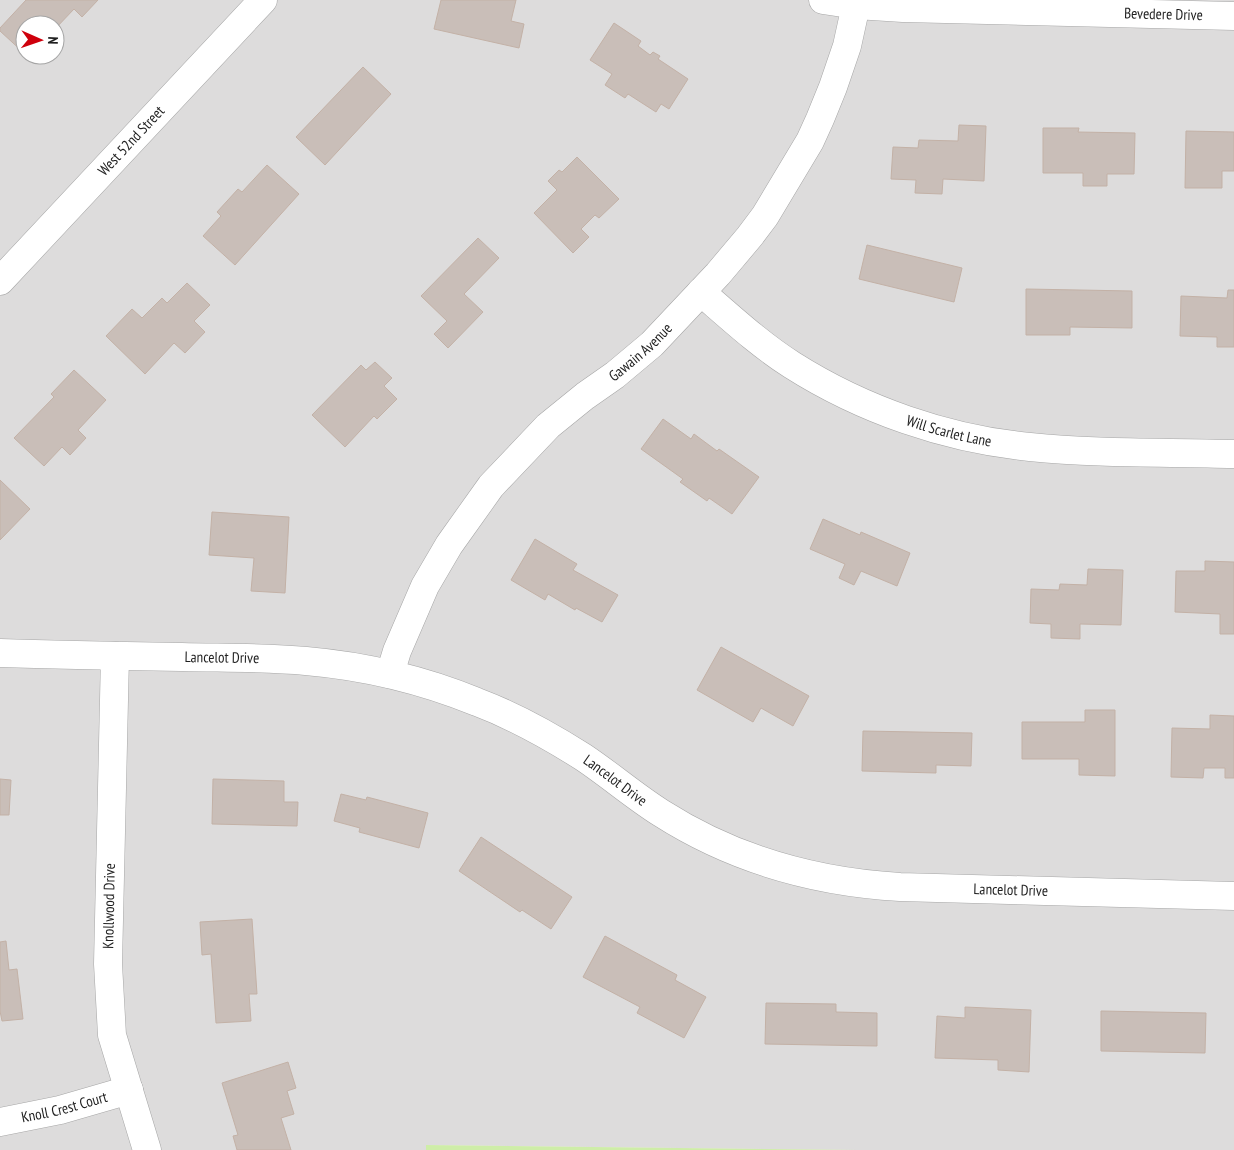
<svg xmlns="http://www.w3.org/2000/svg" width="1234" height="1150" viewBox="0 0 1234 1150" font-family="'PT Sans Narrow',sans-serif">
  <rect width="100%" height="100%" fill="#f1ece5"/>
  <path fill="#dddcdc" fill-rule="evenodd" d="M0,0H1234V1150H857L427,1145L426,1150H0ZM25,25H55V55H25Z"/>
  <path fill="#ceeda8" d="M426,1145L857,1150H426Z"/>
  <g fill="#c9beb8" stroke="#c3b1a6">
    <path d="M26,0H98L82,17L74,9L55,29V25H25V54L0,31V28Z"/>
    <path d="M441,0H516L511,21L524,24L519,48L434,29Z"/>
    <path d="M614,23L641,41L638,46L650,55L653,52L660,56L658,59L688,79L669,109L661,104L656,112L628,94L625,98L605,85L612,74L590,60Z"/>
    <path d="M363,67L391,94L325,165L296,137Z"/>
    <path d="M959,125L986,126L984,181L943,179L942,194L915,193L916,180L891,179L893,147L918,148L919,140L958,141Z"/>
    <path d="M1043,128H1079L1078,132L1135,133L1134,174H1107V186H1083V173H1043Z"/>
    <path d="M1186,131L1234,132V171H1222V188H1185Z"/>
    <path d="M577,157L619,199L599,218L595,215L581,229L589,237L573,253L534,213L557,190L548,181L559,170L562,172Z"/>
    <path d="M267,165L299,194L235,265L203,236L221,216L217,212L238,189L242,192Z"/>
    <path d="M478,238L499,258L464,294L483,312L448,348L434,334L447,321L421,296Z"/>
    <path d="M867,245L962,268L954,302L859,279Z"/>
    <path d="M187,283L210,305L194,321L205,332L185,353L174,343L145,374L106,336L132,309L142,318L162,298L167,303Z"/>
    <path d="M1026,289L1132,291V328L1070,327V335H1026Z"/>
    <path d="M1228,290H1234V347H1217V337L1180,336L1181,296L1227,298Z"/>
    <path d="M375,362L392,378L384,386L397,399L377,419L374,416L345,447L312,415L361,365L366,370Z"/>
    <path d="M74,370L106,400L78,430L86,438L70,455L62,447L44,466L14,438L54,397L51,394Z"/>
    <path d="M663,419L691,439L694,434L717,451L719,449L759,477L732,514L709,498L707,501L680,482L683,479L641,449Z"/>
    <path d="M0,480L30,509L0,540Z"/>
    <path d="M212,512L289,517L285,593L251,591L254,558L209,555Z"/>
    <path d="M823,519L860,535L861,532L910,553L897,586L861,571L854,585L839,578L845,564L810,549Z"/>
    <path d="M535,539L577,564L573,570L618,595L602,622L576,608L575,610L548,594L545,600L511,580Z"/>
    <path d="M1205,561L1234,562V634H1220V614L1175,612L1176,571H1205Z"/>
    <path d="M1088,569L1123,570L1121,625L1080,624V639L1051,638V624L1030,623L1031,589L1059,590L1060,584L1087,585Z"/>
    <path d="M721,647L809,696L793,726L761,708L753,722L697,690Z"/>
    <path d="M1085,710H1115V776L1079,775V759H1022V722H1085Z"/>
    <path d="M1210,715L1234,716V778H1225V768H1204L1203,778L1171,777L1172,728L1210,729Z"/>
    <path d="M863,731L972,733L971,766L936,765V773L862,771Z"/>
    <path d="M0,779L11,780L9,815H0Z"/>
    <path d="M213,779L284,781V802H298L297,826L212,824Z"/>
    <path d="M341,794L366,800L367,797L428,813L419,848L359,832L360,828L334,821Z"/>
    <path d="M481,837L572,897L551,929L522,910L520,912L459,871Z"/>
    <path d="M252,919L257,994H249L251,1021L216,1023L211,954L202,955L200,922Z"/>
    <path d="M605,936L677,975L675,980L706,997L684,1038L637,1013L640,1007L583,977Z"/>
    <path d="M6,941L9,970L17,969L23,1019L2,1021L0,1011V942Z"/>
    <path d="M766,1003L836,1004V1012L877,1013V1046L765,1044Z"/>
    <path d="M965,1007L1031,1010L1029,1072L998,1070V1060L935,1058L937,1016L965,1018Z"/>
    <path d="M1101,1011L1206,1013L1205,1053L1101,1051Z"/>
    <path d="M288,1062L296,1088L287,1091L294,1114L281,1118L291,1150H237L233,1136L238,1135L222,1083Z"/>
  </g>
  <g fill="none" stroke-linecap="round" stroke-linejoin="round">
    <g stroke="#a6a6a6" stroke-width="29">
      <g id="minor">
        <path id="s1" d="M823,0L856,5L903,8L1234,16"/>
        <path id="s2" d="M0,281L263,0"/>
        <path id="s3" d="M701,292C730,317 759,344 792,365C863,410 947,439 1030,447C1097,454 1166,452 1234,454"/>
        <path id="s4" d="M0,653C61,655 121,656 182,657C223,658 265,657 306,661C364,666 423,680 477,702C514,716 550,736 583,757C610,775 634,796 661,813C733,859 815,882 900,887L1234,896"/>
        <path d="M115,656L108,964L112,1035L147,1150"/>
        <path id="s5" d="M390,674L397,651L425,586L449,545L491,486L548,426L585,396L615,375L652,344L718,274L750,236L765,216L810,141L820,119L833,87L847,46L856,5"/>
        <path id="s6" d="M0,1122L60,1110L129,1090"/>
      </g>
    </g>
    <use href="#minor" stroke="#fff" stroke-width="28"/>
  </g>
  <g text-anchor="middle" stroke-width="4" stroke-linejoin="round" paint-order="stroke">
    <g font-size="15" fill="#1f1f1f" stroke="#fff">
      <text dy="5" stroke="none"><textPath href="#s1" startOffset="341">Bevedere Drive</textPath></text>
      <text dy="5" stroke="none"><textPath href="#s2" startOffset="192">West 52nd Street</textPath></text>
      <text dy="5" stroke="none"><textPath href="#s5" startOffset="416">Gawain Avenue</textPath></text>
      <text dy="5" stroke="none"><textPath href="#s3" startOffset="288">Will Scarlet Lane</textPath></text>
      <text dy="5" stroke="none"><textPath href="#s4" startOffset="222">Lancelot Drive</textPath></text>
      <text dy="5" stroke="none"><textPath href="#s4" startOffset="642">Lancelot Drive</textPath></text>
      <text dy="5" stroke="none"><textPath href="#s4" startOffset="1062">Lancelot Drive</textPath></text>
      <text transform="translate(109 906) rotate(-89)" y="5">Knollwood Drive</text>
      <text dy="5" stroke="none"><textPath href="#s6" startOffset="66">Knoll Crest Court</textPath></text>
    </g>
  </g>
  <g transform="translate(40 40) rotate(92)"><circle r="24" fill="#ffffff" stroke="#a5a5a5"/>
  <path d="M0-4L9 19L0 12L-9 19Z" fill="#cf000c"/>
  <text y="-8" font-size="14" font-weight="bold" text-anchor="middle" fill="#1f1f1f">N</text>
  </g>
</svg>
